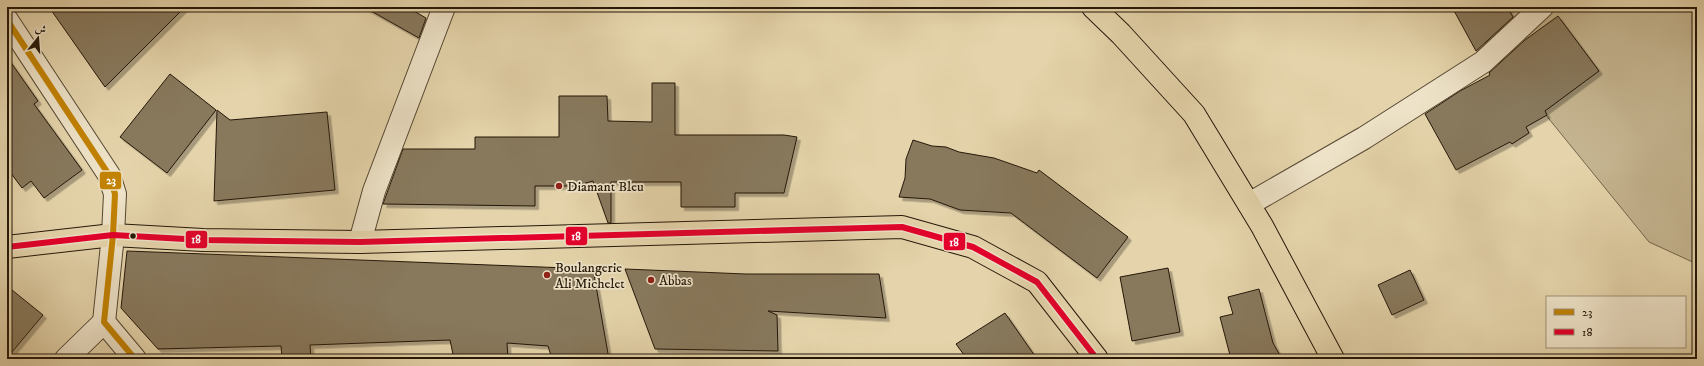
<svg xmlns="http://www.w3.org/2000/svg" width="1704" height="366" viewBox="0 0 1704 366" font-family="'IM FELL DW Pica',Amiri,serif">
  <defs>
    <filter id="shadow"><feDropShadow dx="3.5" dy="3.5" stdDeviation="0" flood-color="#0004"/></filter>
  </defs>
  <rect width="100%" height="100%" fill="#e5d4ab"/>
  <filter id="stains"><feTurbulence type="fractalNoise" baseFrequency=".005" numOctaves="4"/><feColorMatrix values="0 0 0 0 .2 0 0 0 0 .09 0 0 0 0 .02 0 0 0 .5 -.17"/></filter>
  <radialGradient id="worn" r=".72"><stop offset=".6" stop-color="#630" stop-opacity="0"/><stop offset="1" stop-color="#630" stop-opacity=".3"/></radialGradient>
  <path fill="#c4b48f" stroke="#74664c" d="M1458,7H1697V264L1649,242Z"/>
  <g fill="#88795d" stroke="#241708" filter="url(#shadow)">
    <path d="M49,7H185L105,87Z"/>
    <path d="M364,7H407L426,18L419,38Z"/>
    <path d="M1452,7H1507L1513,17L1476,51Z"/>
    <path d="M1558,16L1599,71L1545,111L1547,115L1526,127L1529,133L1512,144L1510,142L1456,170L1425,114L1460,91L1490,75L1489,73L1525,40Z"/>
    <path d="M7,57L38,101L34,104L82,170L44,198L31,181L22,188L7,168Z"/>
    <path d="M170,74L216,110L167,173L120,137Z"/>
    <path d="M652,83H675V135H784L797,137L784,193H735V207H681V182H611V223H608L593,181L575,186H535V206L383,204L403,149H475V137H559V96H607L608,121L652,122Z"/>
    <path d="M217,110L230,120L327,112L335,190L214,201Z"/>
    <path d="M913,140L932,146L946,147L959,152L994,158L1037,173L1039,170L1128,237L1097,278L1011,213L960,210L930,199L899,197L905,178L906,159Z"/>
    <path d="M127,251L593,269L609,359H552L548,346L507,343L508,359H454L450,340L310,345L311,359H282L281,346L158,349L121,308Z"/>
    <path d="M1168,268L1180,332L1132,341L1120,277Z"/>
    <path d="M625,269L746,274H879L886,318L768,311L777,315L778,351L655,349Z"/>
    <path d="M1410,270L1424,300L1392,315L1378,285Z"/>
    <path d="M7,286L43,315L7,358Z"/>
    <path d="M1259,289L1273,343L1282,359H1231L1220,317L1233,314L1228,297Z"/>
    <path d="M1005,313L1037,359H967L956,344Z"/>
  </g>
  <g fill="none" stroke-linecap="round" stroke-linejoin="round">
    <g stroke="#544631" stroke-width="24">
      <g id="minor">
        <path d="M7,20L109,175L115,194L113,235L104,322L135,359"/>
        <path d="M1249,204L1364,138L1483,62L1542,7"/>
        <path d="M360,242L374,191L444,7"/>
        <path d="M66,359L104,322"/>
      </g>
    </g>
    <g stroke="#241708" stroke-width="24">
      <g id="major">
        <path d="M1093,7L1121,34L1194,114L1262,226L1333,359"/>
        <path d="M7,247L113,235L203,240L360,242L902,227L973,247L1037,282L1097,359"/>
      </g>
    </g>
    <use href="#minor" stroke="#eee3c8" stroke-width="22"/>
    <use href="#major" stroke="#e5d4ab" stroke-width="22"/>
    <g stroke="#eee3c8" stroke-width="9">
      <path id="bus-1" d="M7,20L109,175L115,194L113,235L104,322L135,359"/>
    </g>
    <g stroke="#eee3c8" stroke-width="9">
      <path id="bus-2" d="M7,247L113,235L203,240L360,242L902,227L973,247L1037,282L1097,359"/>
    </g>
    <use href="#bus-1" stroke="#c28202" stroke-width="6"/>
    <use href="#bus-2" stroke="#e4002b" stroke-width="6"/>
  </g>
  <g fill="#8f2418" stroke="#eee3c8" stroke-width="1.5">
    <circle cx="559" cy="186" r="4"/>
    <circle cx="547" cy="275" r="4"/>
    <circle cx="651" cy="280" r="4"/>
  </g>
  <circle fill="#241708" stroke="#eee3c8" stroke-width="1.5" cx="133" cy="236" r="3.5"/>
  <g text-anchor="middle" stroke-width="3.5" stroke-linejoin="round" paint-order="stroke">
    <g font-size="14" fill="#241708" stroke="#eee3c8" text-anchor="start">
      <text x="567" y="191">Diamant Bleu</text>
      <text x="555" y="272">Boulangerie<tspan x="555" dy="16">Ali Michelet</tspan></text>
      <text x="659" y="285">Abbas</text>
    </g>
  </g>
  <g stroke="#eee3c8" stroke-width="1.5">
    <rect x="99" y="171" width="23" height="19" rx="4" fill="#c28202"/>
    <rect x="565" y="226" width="23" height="20" rx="4" fill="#e4002b"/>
    <rect x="185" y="230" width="23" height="19" rx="4" fill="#e4002b"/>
    <rect x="943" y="232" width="23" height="19" rx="4" fill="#e4002b"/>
  </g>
  <g font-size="11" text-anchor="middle" font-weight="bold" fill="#fff">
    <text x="111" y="184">23</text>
    <text x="576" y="240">18</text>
    <text x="196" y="243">18</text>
    <text x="954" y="246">18</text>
  </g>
  <rect width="1704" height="366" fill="none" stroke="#e5d4ab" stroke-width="24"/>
  <rect x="8" y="8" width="1688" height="350" fill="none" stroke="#241708" stroke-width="2"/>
  <rect x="12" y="12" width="1680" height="342" fill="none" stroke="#241708"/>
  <rect x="1546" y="296" width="140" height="52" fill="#eee3c8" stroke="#9d917b"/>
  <rect x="1554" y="309" width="20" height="6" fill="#c28202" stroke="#9d917b"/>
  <text x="1582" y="316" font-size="12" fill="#241708">23</text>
  <rect x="1554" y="329" width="20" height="6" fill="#e4002b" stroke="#9d917b"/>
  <text x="1582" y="336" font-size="12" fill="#241708">18</text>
  <g transform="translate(38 38) rotate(17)" stroke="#eee3c8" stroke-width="3" paint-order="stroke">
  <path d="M0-3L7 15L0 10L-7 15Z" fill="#241708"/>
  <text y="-6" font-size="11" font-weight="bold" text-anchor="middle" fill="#241708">ش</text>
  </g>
  <rect width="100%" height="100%" filter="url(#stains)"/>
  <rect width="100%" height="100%" fill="url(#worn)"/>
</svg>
